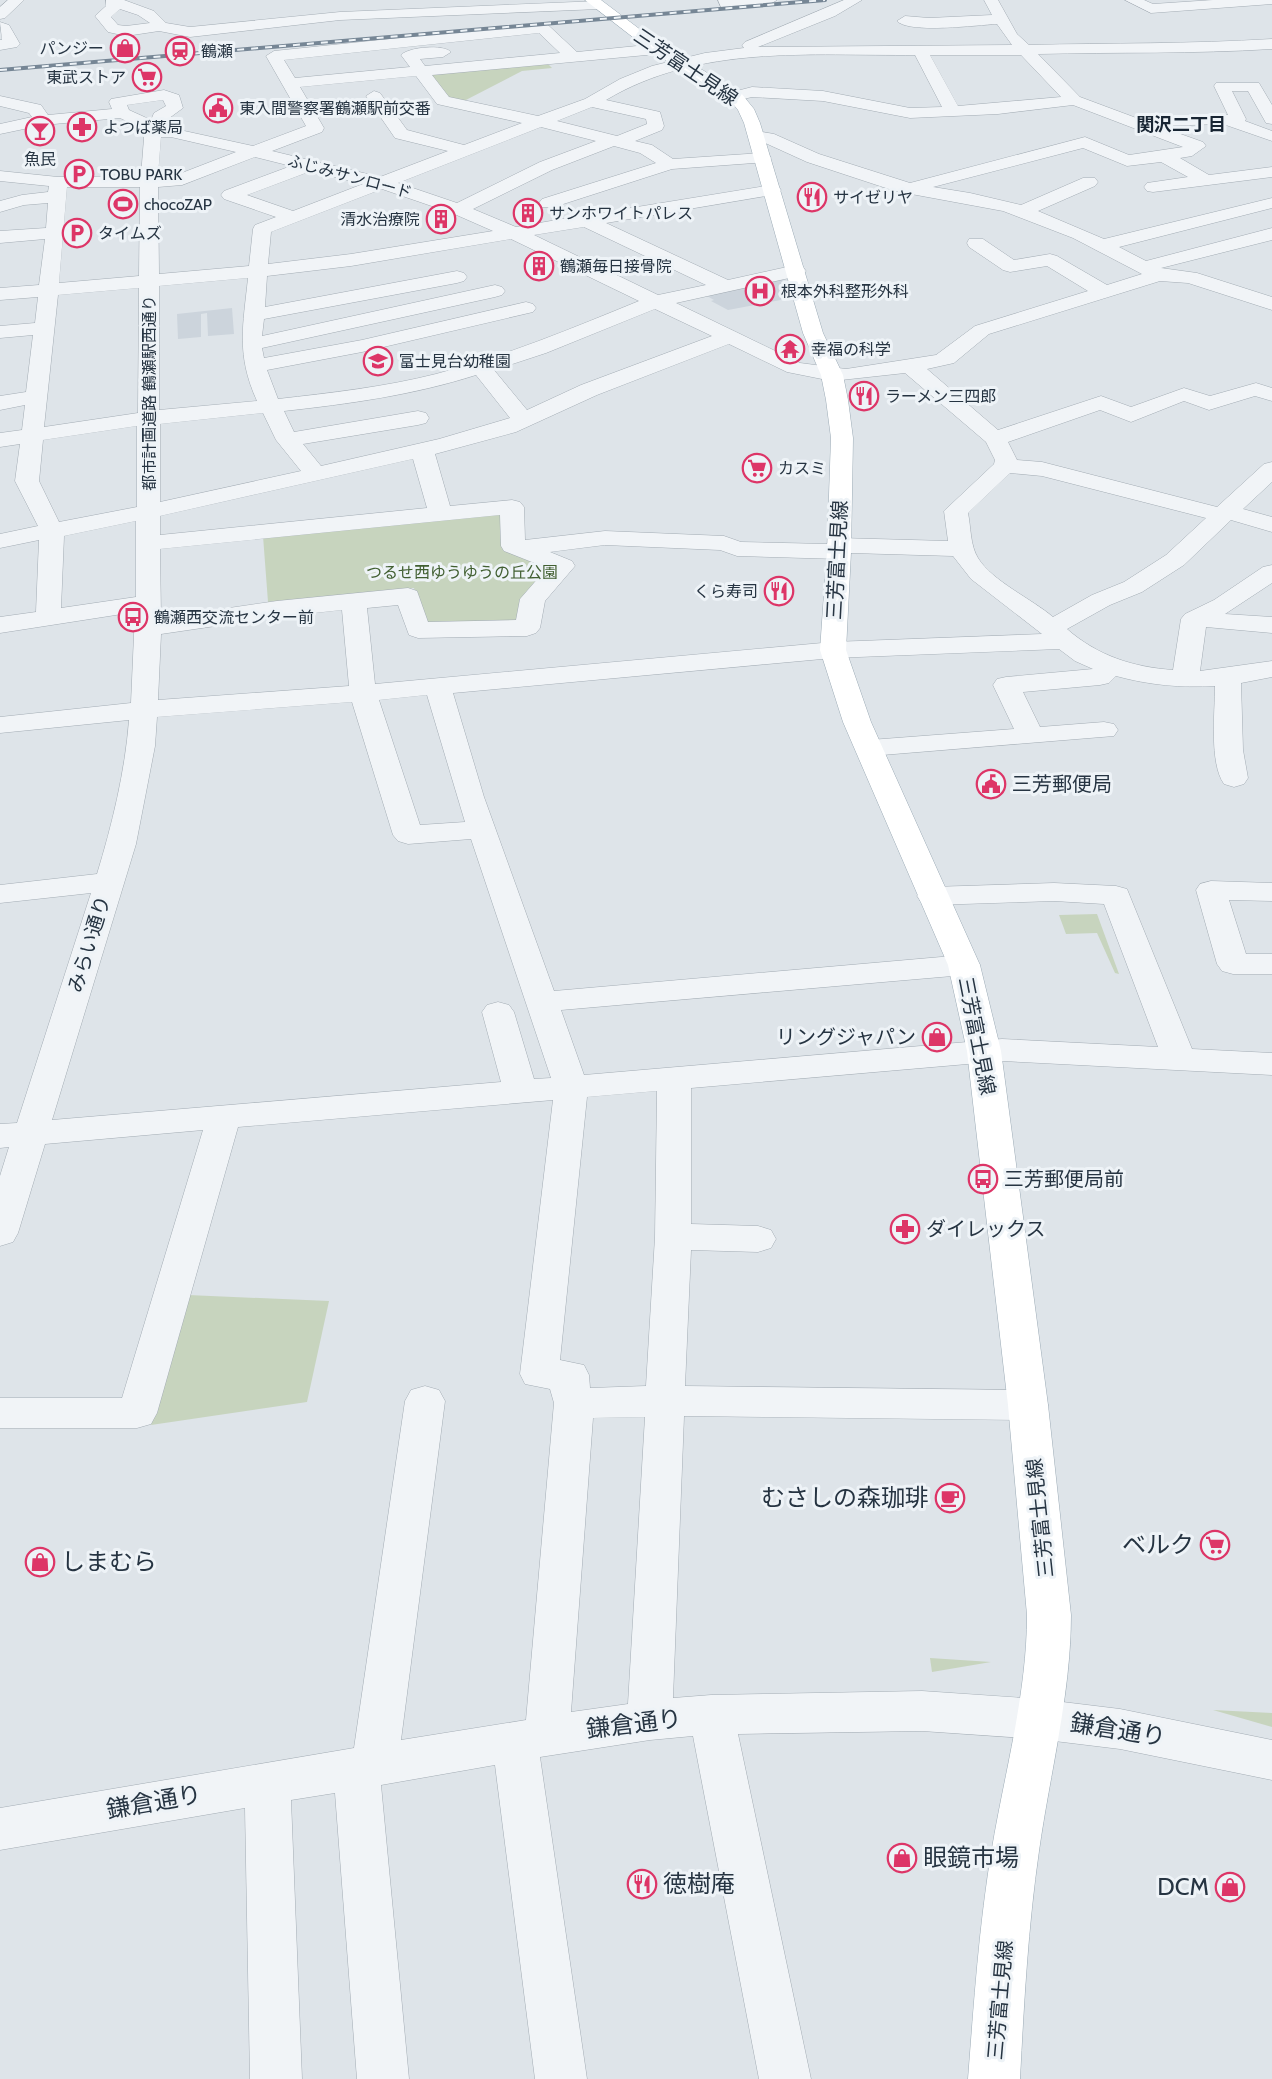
<svg xmlns="http://www.w3.org/2000/svg" width="1272" height="2079" viewBox="0 0 1272 2079" font-family="Cabin,'Noto Sans JP',sans-serif">
  <rect width="100%" height="100%" fill="#dee4e9"/>
  <g fill="#ccd4dc">
    <path d="M781,279L787,284L791,298L728,310L711,301L714,300L707,296Z"/>
    <path d="M232,308L234,334L208,336L207,313L201,314V337L178,339L177,314Z"/>
  </g>
  <g fill="#c7d4be">
    <path d="M548,64L552,68L522,71L462,102L451,100L431,74Z"/>
    <path d="M500,510L507,548L552,566L522,621L425,623L414,588L268,602L263,536Z"/>
    <path d="M1097,914L1119,974L1115,973L1097,933L1066,934L1059,915Z"/>
    <path d="M188,1295L329,1301L307,1402L151,1425Z"/>
    <path d="M930,1658L991,1662L932,1672Z"/>
    <path d="M1213,1710L1272,1713V1727Z"/>
  </g>
  <g fill="none" stroke-linecap="round" stroke-linejoin="round">
    <g stroke="#a3acb4" stroke-width="1">
      <g id="minor">
        <path d="M8,0H24L5,18L0,19V7Z"/>
        <path d="M106,0H124L154,11L166,23L190,27L340,12L599,1L606,5L599,9L340,20L190,37L159,31L126,36L108,32L95,16L106,6ZM120,9L138,15L150,23L126,26L118,25L111,17Z"/>
        <path d="M718,0H777L770,4L726,8L721,7Z"/>
        <path d="M844,0H862L835,16L758,47L1012,45L997,24C978,25 909,34 897,21L905,16L929,18L992,15L984,0H998L1017,34L1029,45C1110,43 1191,44 1272,39V49C1194,54 1116,52 1038,54L1080,97L1139,119L1146,116L1228,115L1214,86L1216,83H1259L1272,105V124L1266,123L1248,91H1232L1246,119L1245,121L1272,131V141L1223,124L1158,126L1203,142L1206,146L1192,156L1180,158L1209,175L1272,167V177L1153,192L1147,191L1144,187L1147,183L1188,177L1161,162L1127,166L1083,148L933,187L970,193L1021,205L1083,178H1095L1098,182L1095,186L1038,211L1104,239L1272,198V208L1119,247L1146,261L1272,228V240L1161,268L1197,273L1272,297V310L1188,283L1160,281L989,334L954,363L927,369L998,430L1101,396L1131,407L1184,388L1210,396L1256,383L1272,388V401L1255,396L1209,410L1184,401L1131,422L1100,410L1008,442L1017,460L1042,462L1217,507L1264,464L1272,462V482L1243,509L1272,517V532L1231,520L1184,565L1142,592L1110,605L1067,629C1098,656 1133,667 1173,670L1181,619L1185,614L1214,600L1263,567L1272,565V583L1225,614L1272,617V633L1206,627L1200,671L1272,661V677L1241,683L1243,750L1248,778L1244,784L1234,787L1224,784C1209,763 1215,712 1215,686C1181,688 1149,685 1116,676L1109,683L1100,685L1023,692L1040,727L1104,722L1114,724L1118,730L1114,736L870,756L860,754L856,748L860,742L870,740L1014,729L993,685L997,679L1006,677L1093,669L1075,661L1059,649L833,658L453,693L484,797L554,991L964,955L975,958L980,965L975,972L964,975L561,1010L584,1075L1002,1039L1158,1047L1104,904L1054,901L932,905L921,902L917,896L921,890L932,887L1054,883L1116,886L1127,889L1192,1049L1272,1053V1075L1002,1061L691,1088V1224L758,1226L771,1230L776,1239L771,1248L758,1252L691,1250L685,1386L1028,1390L1042,1394L1048,1405L1042,1416L1028,1420L684,1416L673,1698L711,1695L922,1691L1038,1699L1120,1709L1272,1740V1780L1120,1749L1038,1739L922,1731L738,1734L811,2079H759L693,1736L650,1740L540,1757L587,2079H535L495,1765L381,1785L409,2079H357L335,1793L291,1800L302,2079H250L245,1808L0,1850V1808L354,1748L405,1401L411,1390L425,1386L439,1390L445,1401L401,1740L526,1720L554,1403L550,1389L525,1384L520,1374L553,1100L238,1127L157,1413L151,1424L137,1428H0V1398H122L203,1130L45,1144L18,1233L13,1242L0,1246V1176L9,1147L0,1148V1124L17,1123L91,893L0,903V885L97,874C112,825 125,772 129,720L0,733V717L131,703L135,612L0,633V617L36,612L39,540L0,548V534L38,526L15,481L20,444L0,447V433L22,430L25,405L0,410V396L26,392L33,335L0,338V326L35,323L38,297L0,300V288L39,285L45,239L0,243V231L46,228L48,203L24,205L0,212V201L22,195L48,192L49,186L0,181V171L58,177L141,176L144,138L139,127L120,118L43,125L0,134V124L32,117L29,113L0,106V96L41,105L48,115L112,109L109,102L111,99L164,90L179,95L183,108L168,119L166,127L253,146L306,126L266,56L274,51L543,23L548,25L577,52L657,44L665,49L657,54L432,75L449,97L538,116L585,99L620,79L652,66L705,53L744,48L742,45L745,42ZM539,33L560,53L425,66L420,59L443,57L451,52C443,44 409,47 401,55L410,67L295,78L284,60ZM915,55L942,107L910,108L823,91L752,87L729,93L727,96L735,101L752,97L823,101L910,118L998,114L1073,105L1183,147L1129,155L1085,137L910,183L819,154L774,134L757,131L751,132L748,136L751,140L763,142L807,162L895,191L1003,211L1073,238L1142,274L1107,285L1057,256L1050,254L1014,260L983,239H969L967,243L969,247L1003,270L1010,272L1047,266L1088,291L975,326L936,355L846,369L800,363L676,303L803,275L806,271L803,267L796,265L728,280L606,223L772,195L778,194L781,190L778,186L772,185L588,215L582,213L574,217L516,227L473,209L552,170L614,146L640,153L656,163L542,199L539,203L542,207H554L672,169L768,162L771,158L768,154L762,153L673,159L652,145L635,141L662,130L664,126L660,112L606,100C700,44 809,56 915,55ZM930,55H1021L1061,97L958,106ZM416,76L437,104L522,123L464,145L407,130L380,93L374,91L366,96L395,138L448,151L380,177L272,151L322,132L324,128L300,87ZM163,100L166,106L154,113L151,120L129,110L127,105ZM592,107L646,119L647,124L617,136L557,121ZM541,127L596,141L540,162L457,203L398,183ZM161,137H171L236,152L174,176H158ZM255,157L291,166L224,191L221,195L224,199L276,217L255,225L253,229L249,266L159,274L158,187L182,185ZM311,171L363,184L293,211L247,195ZM67,187H140L139,276L59,283ZM382,189L452,213L493,231L351,254L268,264L271,232ZM584,227L706,285L658,295L534,235ZM511,239L639,301C573,328 506,356 436,374C385,387 330,393 278,399L267,370L362,352L533,312L536,308L533,304L526,302L362,340L264,358L262,348L495,297L502,295L505,291L502,287L495,285L262,336L264,319L457,283L464,281L467,277L464,273L457,271L265,307L267,276L351,266ZM248,278C243,326 236,355 257,401L159,410V286ZM139,288L138,413L44,427L58,295ZM655,309L712,336L581,385L527,410L494,370L546,353ZM729,344L787,372L832,381L905,373L986,442L995,460L994,464L944,511L948,541L839,538L830,540L827,544L741,542L724,536L605,531L525,540L524,507L520,502L512,500L450,506L435,454L516,432L597,395ZM476,375L510,418L439,439L321,466L303,444L418,425L426,423L429,418L426,413L418,411L294,432L284,411C348,404 414,395 476,375ZM263,413L276,440L301,471L160,502V424ZM137,426V507L59,522L39,481L43,440ZM413,459L427,508L160,535V516ZM1010,473L1042,476L1206,518L1166,555L1124,582L1092,595L1053,617C1032,599 992,581 978,558C970,545 971,527 968,513ZM500,515L501,546L504,551L547,568L520,599L516,620L428,622L417,591L408,588L277,601L161,618L160,549ZM136,521V597L61,608L64,536ZM605,545L720,550L737,556L839,559L848,557L851,553L953,556L971,579L1042,634L833,642L375,684L367,608L398,605L409,635L418,638L527,636L536,633L540,628L545,601L575,566L572,561L550,552ZM342,610L349,686L158,700L161,634L277,617ZM427,695L465,822L420,825L379,700ZM352,702L393,835L398,841L408,844L471,839L551,1078L534,1079L514,1012L509,1005L498,1002L487,1005L482,1012L501,1082L52,1120L136,844L155,746L157,717ZM657,1091L655,1237L646,1386L590,1388L589,1375L584,1365L560,1360L587,1097ZM645,1417L628,1704L571,1712L593,1418Z"/>
        <path d="M1125,0H1144L1153,4L1213,0H1272V4L1151,13Z"/>
        <path d="M0,22L9,25L20,44L17,47L0,50V40H2Z"/>
        <path d="M1211,881L1272,883V901L1229,900L1246,954H1272V974H1233L1222,971L1217,964L1196,890L1200,884Z"/>
      </g>
    </g>
    <g stroke="#9cabb6" stroke-width="1">
      <path id="major" d="M585,0H601L662,46L741,93L754,109L760,123L823,333L843,375L848,400L853,438L851,552L846,650L871,722L980,965L1001,1051L1048,1405L1071,1615C1071,1694 1050,1773 1039,1851C1028,1927 1024,2003 1020,2079H968C974,2002 979,1925 992,1848C1005,1771 1027,1693 1027,1615L1008,1405L967,1051L948,965L843,722L820,650L827,552L831,438L826,400L821,375L803,333L744,123L738,110L729,99L652,52Z"/>
    </g>
    <use href="#minor" fill="#f1f4f7" fill-rule="evenodd"/>
    <use href="#major" fill="#fff" fill-rule="evenodd"/>
    <g stroke="#768695" stroke-width="4">
      <path id="rail" d="M0,70L825,0"/>
    </g>
    <use href="#rail" stroke="#eef3f7" stroke-width="2" stroke-dasharray="7" stroke-linecap="butt"/>
  </g>
  <defs>
    <g id="shop-ring" transform="scale(1.5)"><circle r="9.5" fill="#eef3f7" stroke="#dd3567" stroke-width="1.5"/><path d="M-5-2.5h2.3a2.7 3.5 0 0 1 5.4 0H5L5.5 6h-11ZM-1.5-2.5h3a1.5 2.3 0 0 0-3 0Z" fill="#dd3567"/></g>
    <g id="station-ring" transform="scale(1.5)"><circle r="9.5" fill="#eef3f7" stroke="#dd3567" stroke-width="1.5"/><path d="M-3-6H3Q5-6 5-4V2Q5 4 3 4L4.5 6H3L1.5 4h-3L-3 6H-4.5L-3 4Q-5 4-5 2V-4Q-5-6-3-6ZM-3.5-4v3h7v-3ZM-3.5 1v1.5H-2V1ZM2 1v1.5H3.5V1Z" fill="#dd3567"/></g>
    <g id="supermarket-ring" transform="scale(1.5)"><circle r="9.5" fill="#eef3f7" stroke="#dd3567" stroke-width="1.5"/><path d="M-6-5.5h2.5l.6 2H6L4.5 2H-2.5L-4.4-4H-6ZM-1.5 3.2a1.3 1.3 0 1 0 .1 0ZM3 3.2a1.3 1.3 0 1 0 .1 0Z" fill="#dd3567"/></g>
    <g id="civic-ring" transform="scale(1.5)"><circle r="9.5" fill="#eef3f7" stroke="#dd3567" stroke-width="1.5"/><path d="M-.6-6.5H3V-4.5H.6V-3L4-1V1h2V6H-6V1h2V-1L-.6-3ZM-1.2 2.5V6h2.4V2.5Z" fill="#dd3567"/></g>
    <g id="pharmacy-ring" transform="scale(1.5)"><circle r="9.5" fill="#eef3f7" stroke="#dd3567" stroke-width="1.5"/><path d="M-2-6h4v4h4v4h-4v4h-4v-4h-4v-4h4Z" fill="#dd3567"/></g>
    <g id="bar-ring" transform="scale(1.5)"><circle r="9.5" fill="#eef3f7" stroke="#dd3567" stroke-width="1.5"/><path d="M-6-5H6L.8 .8V4.5H3.5V6h-7V4.5H-.8V.8Z" fill="#dd3567"/></g>
    <g id="parking-ring" transform="scale(1.5)"><circle r="9.5" fill="#eef3f7" stroke="#dd3567" stroke-width="1.5"/><path d="M-3.5-5.5H1a3.5 3.5 0 0 1 0 7H-1V5.5H-3.5ZM-1-3.4V-.6H.8a1.4 1.4 0 0 0 0-2.8Z" fill="#dd3567"/></g>
    <g id="restaurant-ring" transform="scale(1.5)"><circle r="9.5" fill="#eef3f7" stroke="#dd3567" stroke-width="1.5"/><path d="M-5-6h1v4h1v-4h1v4h1v-4h1v5L-1.5 .5V6h-2V.5L-5-1ZM5-6V6H3V1.5H1.5Q1.5-4 5-6Z" fill="#dd3567"/></g>
    <g id="stadium-ring" transform="scale(1.5)"><circle r="9.5" fill="#eef3f7" stroke="#dd3567" stroke-width="1.5"/><path d="M0-5a6.5 5 0 1 0 0 10a6.5 5 0 1 0 0-10ZM-3.5-1.8h7v3.6h-7Z" fill="#dd3567"/></g>
    <g id="building-ring" transform="scale(1.5)"><circle r="9.5" fill="#eef3f7" stroke="#dd3567" stroke-width="1.5"/><path d="M-4-6H4V6H1V3H-1V6H-4ZM-2.5-4.3h1.7v1.8h-1.7ZM.8-4.3h1.7v1.8H.8ZM-2.5-1h1.7V.8h-1.7ZM.8-1h1.7V.8H.8Z" fill="#dd3567"/></g>
    <g id="hospital-ring" transform="scale(1.5)"><circle r="9.5" fill="#eef3f7" stroke="#dd3567" stroke-width="1.5"/><path d="M-5-5h3v3.5h4V-5h3V5h-3V1.5h-4V5h-3Z" fill="#dd3567"/></g>
    <g id="temple-ring" transform="scale(1.5)"><circle r="9.5" fill="#eef3f7" stroke="#dd3567" stroke-width="1.5"/><path d="M0-6L5-2H3V0L6.5 2.5H4V6H1.5V3h-3V6H-4V2.5H-6.5L-3 0V-2H-5Z" fill="#dd3567"/></g>
    <g id="school-ring" transform="scale(1.5)"><circle r="9.5" fill="#eef3f7" stroke="#dd3567" stroke-width="1.5"/><path d="M0-5L7-2L0 1L-7-2ZM-4 1L0 2.5L4 1V4Q0 6-4 4Z" fill="#dd3567"/></g>
    <g id="bus-ring" transform="scale(1.5)"><circle r="9.5" fill="#eef3f7" stroke="#dd3567" stroke-width="1.5"/><path d="M-5-6H5V4H4V6H2V4H-2V6H-4V4H-5ZM-3.5-4V0h7V-4ZM-3.5 1.2v1.5H-2V1.2ZM2 1.2v1.5H3.5V1.2Z" fill="#dd3567"/></g>
    <g id="cafe-ring" transform="scale(1.5)"><circle r="9.5" fill="#eef3f7" stroke="#dd3567" stroke-width="1.5"/><path d="M-5.5-4.5H6V0H3Q3 3.5 0 3.5H-2.5Q-5.5 3.5-5.5 0ZM3-3.2v2h1.7v-2ZM-6 4.5H4V6H-6Z" fill="#dd3567"/></g>
  </defs>
  <g fill-rule="evenodd">
    <use href="#shop-ring" x="125" y="48"/>
    <use href="#station-ring" x="180" y="51"/>
    <use href="#supermarket-ring" x="147" y="77"/>
    <use href="#civic-ring" x="218" y="108"/>
    <use href="#pharmacy-ring" x="82" y="127"/>
    <use href="#bar-ring" x="40" y="131"/>
    <use href="#parking-ring" x="79" y="174"/>
    <use href="#restaurant-ring" x="812" y="197"/>
    <use href="#stadium-ring" x="123" y="204"/>
    <use href="#building-ring" x="528" y="213"/>
    <use href="#building-ring" x="441" y="219"/>
    <use href="#parking-ring" x="77" y="233"/>
    <use href="#building-ring" x="539" y="266"/>
    <use href="#hospital-ring" x="760" y="291"/>
    <use href="#temple-ring" x="790" y="349"/>
    <use href="#school-ring" x="378" y="361"/>
    <use href="#restaurant-ring" x="864" y="396"/>
    <use href="#supermarket-ring" x="757" y="468"/>
    <use href="#restaurant-ring" x="779" y="591"/>
    <use href="#bus-ring" x="133" y="617"/>
    <use href="#civic-ring" x="991" y="784"/>
    <use href="#shop-ring" x="937" y="1037"/>
    <use href="#bus-ring" x="983" y="1179"/>
    <use href="#pharmacy-ring" x="905" y="1229"/>
    <use href="#cafe-ring" x="950" y="1498"/>
    <use href="#supermarket-ring" x="1215" y="1545"/>
    <use href="#shop-ring" x="40" y="1562"/>
    <use href="#shop-ring" x="902" y="1858"/>
    <use href="#restaurant-ring" x="642" y="1884"/>
    <use href="#shop-ring" x="1230" y="1887"/>
  </g>
  <g text-anchor="middle" stroke-width="6" stroke-linejoin="round" paint-order="stroke">
    <g font-size="16" fill="#263442" stroke="#eef3f7" text-anchor="start">
      <text x="104" y="54" text-anchor="end">パンジー</text>
      <text x="201" y="57">鶴瀬</text>
      <text x="126" y="83" text-anchor="end">東武ストア</text>
      <text x="239" y="114">東入間警察署鶴瀬駅前交番</text>
      <text x="103" y="133">よつば薬局</text>
      <text x="40" y="165" text-anchor="middle">魚民</text>
      <text x="100" y="180">TOBU PARK</text>
      <text x="833" y="203">サイゼリヤ</text>
      <text x="144" y="210">chocoZAP</text>
      <text x="549" y="219">サンホワイトパレス</text>
      <text x="420" y="225" text-anchor="end">清水治療院</text>
      <text x="98" y="239">タイムズ</text>
      <text x="560" y="272">鶴瀬毎日接骨院</text>
      <text x="781" y="297">根本外科整形外科</text>
      <text x="811" y="355">幸福の科学</text>
      <text x="399" y="367">富士見台幼稚園</text>
      <text x="885" y="402">ラーメン三四郎</text>
      <text x="778" y="474">カスミ</text>
      <text x="758" y="597" text-anchor="end">くら寿司</text>
      <text x="154" y="623">鶴瀬西交流センター前</text>
    </g>
    <g font-size="16" fill="#263442" stroke="#eef3f7">
      <text transform="translate(350 176) rotate(15)" y="6">ふじみサンロード</text>
      <text transform="translate(149 393) rotate(-90)" y="6">都市計画道路 鶴瀬駅西通り</text>
    </g>
    <g font-size="16" fill="#415f31" stroke="#eef3f7">
      <text x="462" y="578">つるせ西ゆうゆうの丘公園</text>
    </g>
    <g font-size="18" font-weight="bold" fill="#182533" stroke="#eef3f7">
      <text x="1181" y="131">関沢二丁目</text>
    </g>
    <g font-size="20" fill="#263442" stroke="#eef3f7">
      <text transform="translate(686 67) rotate(34)" y="7">三芳富士見線</text>
      <text transform="translate(837 560) rotate(-87)" y="7">三芳富士見線</text>
      <text transform="translate(89 944) rotate(-73)" y="7">みらい通り</text>
      <text transform="translate(977 1036) rotate(79)" y="7">三芳富士見線</text>
      <text transform="translate(1040 1518) rotate(-96)" y="7">三芳富士見線</text>
      <text transform="translate(1000 2000) rotate(-85)" y="7">三芳富士見線</text>
    </g>
    <g font-size="20" fill="#263442" stroke="#eef3f7" text-anchor="start">
      <text x="1012" y="791">三芳郵便局</text>
      <text x="916" y="1044" text-anchor="end">リングジャパン</text>
      <text x="1004" y="1186">三芳郵便局前</text>
      <text x="926" y="1236">ダイレックス</text>
    </g>
    <g font-size="24" fill="#263442" stroke="#eef3f7" text-anchor="end">
      <text x="929" y="1506">むさしの森珈琲</text>
      <text x="1194" y="1553">ベルク</text>
      <text x="61" y="1570" text-anchor="start">しまむら</text>
      <text x="923" y="1866" text-anchor="start">眼鏡市場</text>
      <text x="663" y="1892" text-anchor="start">徳樹庵</text>
      <text x="1209" y="1895">DCM</text>
    </g>
    <g font-size="24" fill="#263442" stroke="#eef3f7">
      <text transform="translate(634 1724) rotate(-7)" y="8">鎌倉通り</text>
      <text transform="translate(1118 1730) rotate(9)" y="8">鎌倉通り</text>
      <text transform="translate(154 1802) rotate(-10)" y="8">鎌倉通り</text>
    </g>
  </g>
</svg>
